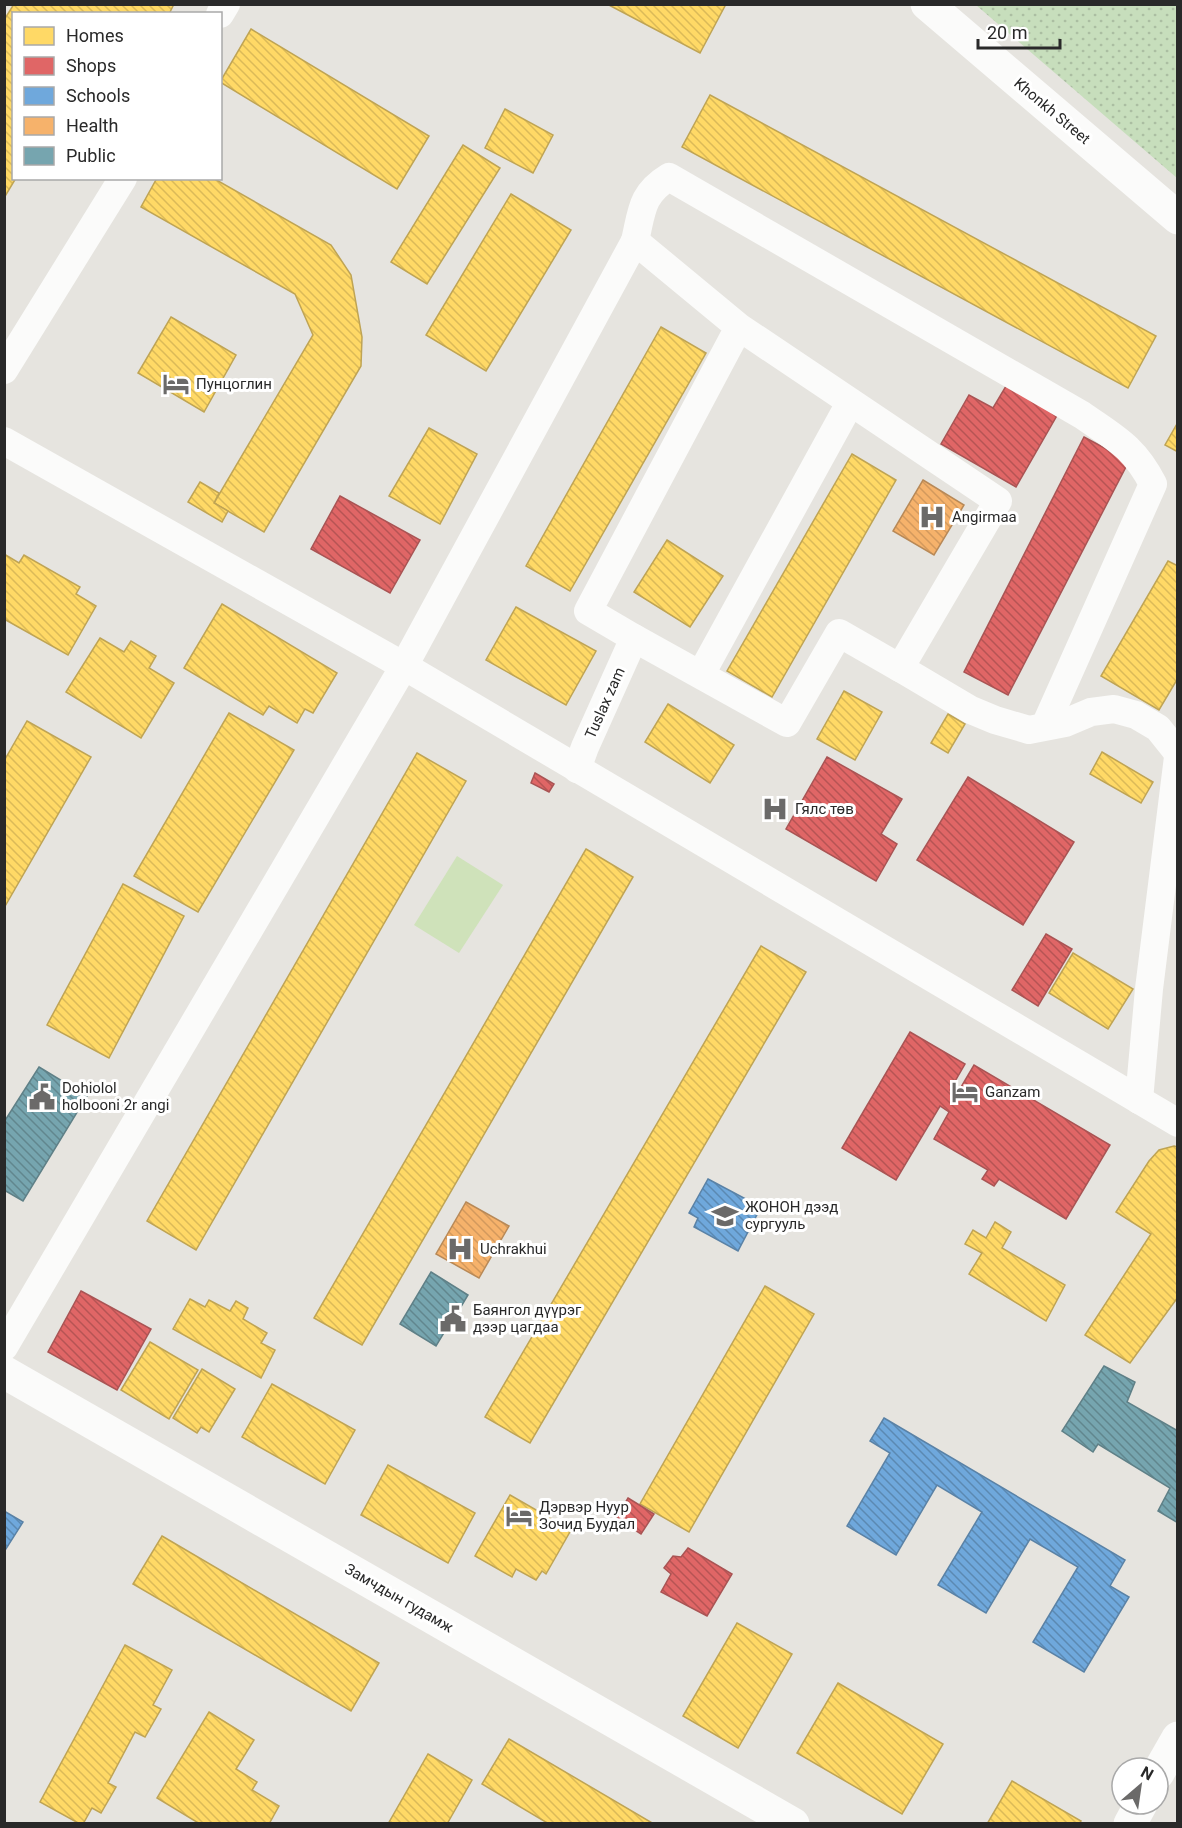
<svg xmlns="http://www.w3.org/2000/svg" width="1182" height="1828" viewBox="0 0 1182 1828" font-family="Roboto,sans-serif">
  <defs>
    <pattern id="green-dots" width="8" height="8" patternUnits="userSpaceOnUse" patternTransform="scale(1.5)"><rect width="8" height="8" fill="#c7debc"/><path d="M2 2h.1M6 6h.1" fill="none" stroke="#abbea2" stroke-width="1.8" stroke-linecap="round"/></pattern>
    <pattern id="homes-back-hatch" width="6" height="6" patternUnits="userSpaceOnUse" patternTransform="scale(1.5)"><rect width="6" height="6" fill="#ffd966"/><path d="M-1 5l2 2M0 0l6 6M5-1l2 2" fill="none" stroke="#dbba58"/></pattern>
    <pattern id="shops-back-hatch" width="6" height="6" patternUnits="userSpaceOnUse" patternTransform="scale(1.5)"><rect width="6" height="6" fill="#e06666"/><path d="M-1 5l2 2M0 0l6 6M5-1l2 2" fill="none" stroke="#b65454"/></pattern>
    <pattern id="schools-back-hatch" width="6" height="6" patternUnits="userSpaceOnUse" patternTransform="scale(1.5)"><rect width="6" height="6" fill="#6fa8dc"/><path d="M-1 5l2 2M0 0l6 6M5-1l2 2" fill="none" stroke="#5b89b2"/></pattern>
    <pattern id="health-back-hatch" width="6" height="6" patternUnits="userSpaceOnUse" patternTransform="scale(1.5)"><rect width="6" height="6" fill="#f6b26b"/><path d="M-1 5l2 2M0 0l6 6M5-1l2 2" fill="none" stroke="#d3995d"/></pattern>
    <pattern id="public-back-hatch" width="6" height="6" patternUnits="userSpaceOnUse" patternTransform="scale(1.5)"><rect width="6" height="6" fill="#76a5af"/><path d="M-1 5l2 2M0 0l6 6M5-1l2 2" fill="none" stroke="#61868e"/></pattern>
  </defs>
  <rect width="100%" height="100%" fill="#e6e4df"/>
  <path fill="url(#green-dots)" d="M976,5H1177V178Z"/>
  <path fill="#cfe2ba" d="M457,856L503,885L459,953L414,925Z"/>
  <g fill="url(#homes-back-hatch)" stroke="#bfa454" stroke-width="1.5">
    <path d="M14,4H174L169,14H14V178H16L4,198V20Z"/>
    <path d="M607,4H726L700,53Z"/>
    <path d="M251,29L429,136L397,189L220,82Z"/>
    <path d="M710,95L1156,336L1128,388L682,147Z"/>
    <path d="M505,109L553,135L533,173L485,148Z"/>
    <path d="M463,145L500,168L427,284L391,262Z"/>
    <path d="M157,178H213L331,245L351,275L362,337L361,366L264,532L214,503L313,335L295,294L141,207Z"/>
    <path d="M511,194L571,230L486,371L426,335Z"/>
    <path d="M171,317L236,355L204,412L138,373Z"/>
    <path d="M661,327L706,353L570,591L526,566Z"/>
    <path d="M1178,422V452L1165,445Z"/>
    <path d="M429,428L477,454L440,524L389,496Z"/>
    <path d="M852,454L896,480L772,697L727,671Z"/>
    <path d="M200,482L219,493L214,503L228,511L222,522L188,502Z"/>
    <path d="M667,540L723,576L690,627L634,592Z"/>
    <path d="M4,554L19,563L24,555L80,587L76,594L96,606L68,655L4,619Z"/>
    <path d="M1168,561L1178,566V678L1159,710L1101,676Z"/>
    <path d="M222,604L337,673L313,713L305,709L297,723L269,706L263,715L184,668Z"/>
    <path d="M516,607L596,651L566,705L486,660Z"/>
    <path d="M100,638L124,652L131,641L156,656L149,668L174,683L141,738L66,692Z"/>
    <path d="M844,691L882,712L855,760L817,739Z"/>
    <path d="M668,704L734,745L710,783L645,742Z"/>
    <path d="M229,713L294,750L198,912L134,876Z"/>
    <path d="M948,714L965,724L948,753L931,743Z"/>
    <path d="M27,721L91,757L4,908V761Z"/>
    <path d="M1102,752L1153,782L1141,803L1090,774Z"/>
    <path d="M417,753L466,781L196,1250L147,1221Z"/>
    <path d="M586,849L633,877L362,1345L314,1318Z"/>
    <path d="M123,884L184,916L109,1058L47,1025Z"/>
    <path d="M761,946L806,972L530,1443L485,1417Z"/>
    <path d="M1073,953L1133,989L1108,1029L1049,993Z"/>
    <path d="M1174,1146L1178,1147V1297L1130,1363L1085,1335L1151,1234L1116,1212L1149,1161L1159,1150Z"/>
    <path d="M995,1222L1011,1232L1002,1248L1065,1285L1046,1321L969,1274L982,1253L965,1244L973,1230L986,1238Z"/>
    <path d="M765,1286L814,1314L689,1532L640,1504Z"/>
    <path d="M190,1299L205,1307L209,1300L230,1311L236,1301L248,1308L243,1319L267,1333L261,1343L275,1350L261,1378L173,1329Z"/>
    <path d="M150,1342L198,1370L169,1419L121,1390Z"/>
    <path d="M202,1369L235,1389L209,1432L201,1427L197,1433L173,1418Z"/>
    <path d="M272,1384L355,1430L325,1484L242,1437Z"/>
    <path d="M388,1465L475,1513L448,1563L361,1515Z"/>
    <path d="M510,1495L571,1530L546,1574L542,1571L536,1580L516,1569L512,1577L475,1556Z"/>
    <path d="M162,1536L379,1663L351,1711L133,1584Z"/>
    <path d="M737,1623L792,1654L738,1748L683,1716Z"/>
    <path d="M125,1645L172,1670L153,1705L161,1709L145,1737L135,1732L108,1783L116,1787L101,1813L92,1808L83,1824H80L40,1802Z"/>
    <path d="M838,1683L943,1744L902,1814L797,1753Z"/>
    <path d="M209,1712L254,1740L236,1769L257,1782L252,1790L279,1806L269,1824H200L157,1798Z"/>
    <path d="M509,1739L654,1824H549L482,1784Z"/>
    <path d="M428,1754L472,1780L447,1824H388Z"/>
    <path d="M1012,1781L1081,1821L1079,1824H987Z"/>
  </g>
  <g fill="url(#shops-back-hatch)" stroke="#a95454" stroke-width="1.5">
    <path d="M1012,376L1063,405L1016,487L941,444L969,395L993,408Z"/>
    <path d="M1084,437L1129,461L1008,695L964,672Z"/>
    <path d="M340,496L420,540L390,593L311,549Z"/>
    <path d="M827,757L902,799L881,834L897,844L876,881L786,829Z"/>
    <path d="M535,773L554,784L549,792L531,783Z"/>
    <path d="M968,777L1074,842L1023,925L917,860Z"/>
    <path d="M1046,934L1072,949L1038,1006L1012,990Z"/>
    <path d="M910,1032L965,1064L950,1090L957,1094L974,1065L1110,1145L1066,1219L999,1179L994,1186L982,1179L988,1170L934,1139L949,1112L940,1106L896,1180L842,1148Z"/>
    <path d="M81,1291L151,1329L117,1390L48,1352Z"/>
    <path d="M628,1498L654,1514L641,1534L616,1518Z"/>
    <path d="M688,1548L732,1574L707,1616L661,1592L671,1574L664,1568L673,1556L681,1557Z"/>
  </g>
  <g fill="url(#schools-back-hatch)" stroke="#5a82a6" stroke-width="1.5">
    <path d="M708,1179L761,1207L738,1251L694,1227L698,1218L689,1213Z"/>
    <path d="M884,1418L1125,1560L1110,1586L1129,1597L1084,1672L1033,1642L1078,1567L1030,1539L986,1613L938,1585L982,1512L937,1485L896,1555L847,1526L890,1453L870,1441Z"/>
    <path d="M4,1511L23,1522L4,1552Z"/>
  </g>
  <g fill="url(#health-back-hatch)" stroke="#b88957" stroke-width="1.5">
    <path d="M923,480L964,505L934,555L893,531Z"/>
    <path d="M466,1202L509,1226L479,1278L436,1254Z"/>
  </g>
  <g fill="url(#public-back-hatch)" stroke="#5f8087" stroke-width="1.5">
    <path d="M39,1067L87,1096L23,1201L4,1190V1122Z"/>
    <path d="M431,1272L468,1295L456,1315L461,1318L454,1329L448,1326L436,1346L400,1324Z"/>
    <path d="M1104,1366L1135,1382L1127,1402L1178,1431V1523L1158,1511L1170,1488L1098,1444L1093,1452L1062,1431Z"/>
  </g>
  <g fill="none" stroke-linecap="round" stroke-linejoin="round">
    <g stroke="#fbfbfa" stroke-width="28">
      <path d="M220,14L226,4"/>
      <path d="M635,241C642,211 641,194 669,177L1082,415C1115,438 1134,447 1153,484L1045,726"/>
      <path d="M4,370L123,178"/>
      <path d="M4,441L404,666L1178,1123"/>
      <path d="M900,668L971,710L995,720L1029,730L1065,723L1091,712L1114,709L1136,715L1158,728L1178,753"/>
      <path d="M701,674L850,403"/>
      <path d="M577,769L585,747L634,638"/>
      <path d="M1139,1100L1149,989L1178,757"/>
      <path d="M4,1347L404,666L635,241L739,327L998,501L900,668L839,633L787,723L634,638L588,611L739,327"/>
    </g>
    <g stroke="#fbfbfa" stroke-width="33">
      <path d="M927,4L1178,218"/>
      <path d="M4,1372L793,1824"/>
      <path d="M1158,1773L1178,1738"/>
      <path d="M1130,1824L1141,1804"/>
    </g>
  </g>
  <defs>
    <g id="hotel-bare" transform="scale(2.07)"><path d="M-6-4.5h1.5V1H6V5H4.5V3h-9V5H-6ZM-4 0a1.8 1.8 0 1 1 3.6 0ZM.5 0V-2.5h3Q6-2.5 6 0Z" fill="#6b6a69" stroke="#fff" stroke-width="2.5" paint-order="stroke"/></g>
    <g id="hospital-bare" transform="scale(2.07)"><path d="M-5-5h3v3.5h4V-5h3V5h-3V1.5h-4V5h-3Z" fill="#6b6a69" stroke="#fff" stroke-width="2.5" paint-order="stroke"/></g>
    <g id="civic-bare" transform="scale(2.07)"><path d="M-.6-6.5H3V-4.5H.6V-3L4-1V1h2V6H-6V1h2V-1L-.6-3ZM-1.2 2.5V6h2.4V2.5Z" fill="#6b6a69" stroke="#fff" stroke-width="2.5" paint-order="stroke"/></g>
    <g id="university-bare" transform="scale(2.07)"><path d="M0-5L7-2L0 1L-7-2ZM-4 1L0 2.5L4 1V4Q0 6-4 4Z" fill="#6b6a69" stroke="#fff" stroke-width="2.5" paint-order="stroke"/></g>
  </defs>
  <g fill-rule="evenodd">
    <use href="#hotel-bare" x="176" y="384"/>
    <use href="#hospital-bare" x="932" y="517"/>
    <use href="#hospital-bare" x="775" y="809"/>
    <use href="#hotel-bare" x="965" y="1092"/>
    <use href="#civic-bare" x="42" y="1097"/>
    <use href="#university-bare" x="725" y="1216"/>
    <use href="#hospital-bare" x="460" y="1249"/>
    <use href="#civic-bare" x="453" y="1319"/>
    <use href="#hotel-bare" x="519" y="1516"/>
  </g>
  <g text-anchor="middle" stroke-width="6" stroke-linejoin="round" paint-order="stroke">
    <g font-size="15" fill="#292929" stroke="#fff">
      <text transform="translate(1052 111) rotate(40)" y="5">Khonkh Street</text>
      <text transform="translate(605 703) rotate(-66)" y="5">Tuslax zam</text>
      <text transform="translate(399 1598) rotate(30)" y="5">Замчдын гудамж</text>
    </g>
    <g font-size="15" fill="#292929" stroke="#fff" text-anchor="start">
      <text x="196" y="389">Пунцоглин</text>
      <text x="952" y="522">Angirmaa</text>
      <text x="795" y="814">Гялс төв</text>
      <text x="62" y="1093">Dohiolol<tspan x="62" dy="17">holbooni 2r angi</tspan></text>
      <text x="985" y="1097">Ganzam</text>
      <text x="745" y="1212">ЖОНОН дээд<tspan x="745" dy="17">сургууль</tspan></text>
      <text x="480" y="1254">Uchrakhui</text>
      <text x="473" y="1315">Баянгол дүүрэг<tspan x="473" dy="17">дээр цагдаа</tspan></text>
      <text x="539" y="1512">Дэрвэр Нуур<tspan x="539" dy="17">Зочид Буудал</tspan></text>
    </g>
  </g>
  <rect width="1182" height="1828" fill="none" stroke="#292929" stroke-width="12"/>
  <rect x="12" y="12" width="210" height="168" fill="#ffffff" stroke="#a9a9a9" stroke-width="1.5"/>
  <rect x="24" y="27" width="30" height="18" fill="#ffd966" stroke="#a9a9a9" stroke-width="1.5"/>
  <text x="66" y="42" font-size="18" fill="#292929">Homes</text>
  <rect x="24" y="57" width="30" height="18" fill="#e06666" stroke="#a9a9a9" stroke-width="1.5"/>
  <text x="66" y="72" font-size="18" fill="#292929">Shops</text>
  <rect x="24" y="87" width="30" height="18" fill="#6fa8dc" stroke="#a9a9a9" stroke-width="1.5"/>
  <text x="66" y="102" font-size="18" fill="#292929">Schools</text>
  <rect x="24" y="117" width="30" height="18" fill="#f6b26b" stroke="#a9a9a9" stroke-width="1.5"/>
  <text x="66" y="132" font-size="18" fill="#292929">Health</text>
  <rect x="24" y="147" width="30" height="18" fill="#76a5af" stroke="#a9a9a9" stroke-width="1.5"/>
  <text x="66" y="162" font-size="18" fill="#292929">Public</text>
  <g transform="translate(1140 1786) rotate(29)"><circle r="28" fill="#ffffff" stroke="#a9a9a9" stroke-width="1.5"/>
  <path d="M0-4.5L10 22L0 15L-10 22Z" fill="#6b6a69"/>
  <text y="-9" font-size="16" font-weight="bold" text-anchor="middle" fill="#292929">N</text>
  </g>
  <path d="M978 39v9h82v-9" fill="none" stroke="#292929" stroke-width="3"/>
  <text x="987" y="39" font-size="18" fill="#292929" stroke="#ffffff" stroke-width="4.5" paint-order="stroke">20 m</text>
</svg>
